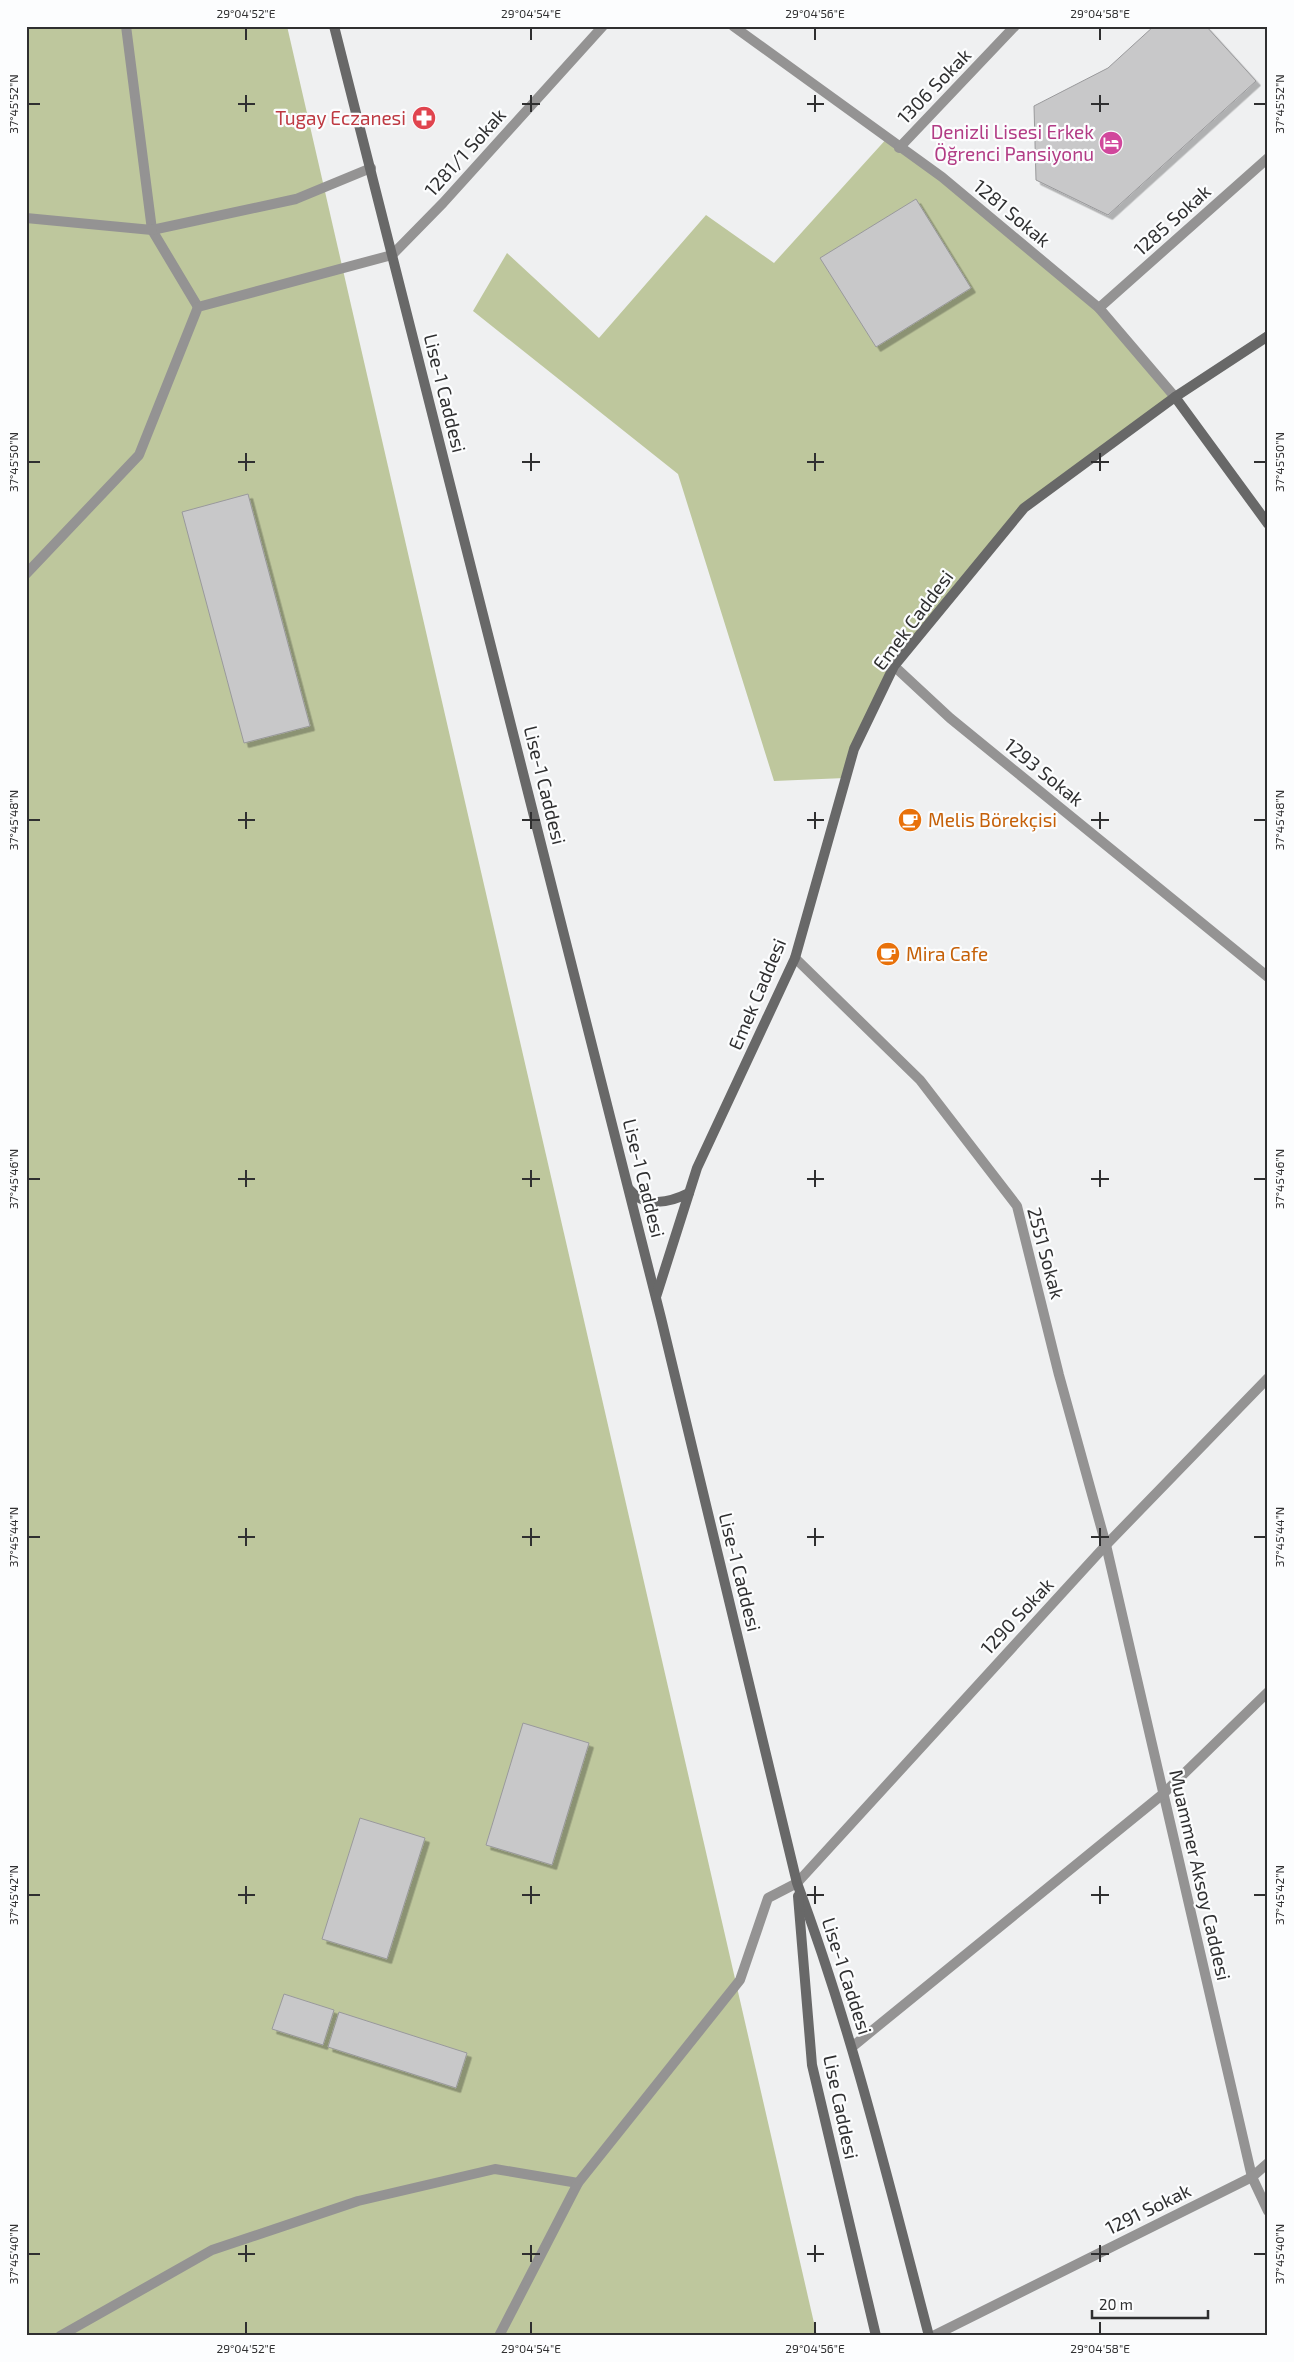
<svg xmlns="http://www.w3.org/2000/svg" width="1294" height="2362" viewBox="0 0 1294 2362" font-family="'Exo 2',sans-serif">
  <defs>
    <filter id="shadow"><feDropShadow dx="4.5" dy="4.5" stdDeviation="0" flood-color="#0004"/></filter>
  </defs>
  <rect width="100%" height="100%" fill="#eff0f1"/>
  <g fill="#bec79d">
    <path d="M26,26H287L817,2336H26Z"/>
    <path d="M889,136L1099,308L1175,397L1024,508L894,666L845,778L774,781L678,474L473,311L507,253L599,338L706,215L774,263Z"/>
  </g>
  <g fill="#c8c8c9" stroke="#99999b" filter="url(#shadow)">
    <path d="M1154,26H1206L1256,81L1108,215L1036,180L1034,106L1108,68Z"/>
    <path d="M916,199L971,288L876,347L820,258Z"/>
    <path d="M248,494L310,726L244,743L182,512Z"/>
    <path d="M523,1723L589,1743L552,1865L486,1845Z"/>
    <path d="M360,1818L425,1838L387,1959L322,1939Z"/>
    <path d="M284,1994L334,2010L323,2045L272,2029Z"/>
    <path d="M339,2012L467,2053L456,2088L328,2047Z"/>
  </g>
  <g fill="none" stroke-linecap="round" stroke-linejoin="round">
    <g stroke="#949393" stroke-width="10">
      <path d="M126,26L152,230L198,307"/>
      <path d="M152,230L296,199L371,168"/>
    </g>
    <g stroke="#949393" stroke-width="10">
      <path d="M733,26L942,177L1099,308L1175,397"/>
      <path d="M899,148L1015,26"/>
      <path d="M26,218L152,230"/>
      <path d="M1099,308L1268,158"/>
      <path d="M26,574L139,455L198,307L392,255L443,203L603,26"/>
      <path d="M894,666L950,718L1268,977"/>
      <path d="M795,958L920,1080L1017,1206L1059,1375L1106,1545L1252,2177L1268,2211"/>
      <path d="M852,2047L1163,1794L1268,1692"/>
      <path d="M60,2336L212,2250L358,2201L495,2169L578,2183"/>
      <path d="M499,2336L578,2183L740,1980L768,1898L797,1883L1106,1545L1268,1378"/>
      <path d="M933,2336L1252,2177L1268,2163"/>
    </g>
    <g stroke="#686868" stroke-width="10">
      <path d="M334,26L661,1318L797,1883C852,2030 889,2184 929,2336"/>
      <path d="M1175,397L1268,524"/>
      <path d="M629,1189C644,1209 671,1202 689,1193"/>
      <path d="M656,1297L697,1168L795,958L854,749L894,666L1024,508L1175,397L1268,336"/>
      <path d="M798,1896L812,2065L876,2336"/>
    </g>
  </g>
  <path fill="none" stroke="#2f2f30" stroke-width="2" d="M246,28V40M531,28V40M815,28V40M1100,28V40M246,95V112M531,95V112M815,95V112M1100,95V112M28,104H40M238,104H255M522,104H540M807,104H824M1091,104H1109M1254,104H1266M246,453V471M531,453V471M815,453V471M1100,453V471M28,462H40M238,462H255M522,462H540M807,462H824M1091,462H1109M1254,462H1266M246,812V829M531,812V829M815,812V829M1100,812V829M28,820H40M238,820H255M522,820H540M807,820H824M1091,820H1109M1254,820H1266M246,1170V1187M531,1170V1187M815,1170V1187M1100,1170V1187M28,1179H40M238,1179H255M522,1179H540M807,1179H824M1091,1179H1109M1254,1179H1266M246,1528V1546M531,1528V1546M815,1528V1546M1100,1528V1546M28,1537H40M238,1537H255M522,1537H540M807,1537H824M1091,1537H1109M1254,1537H1266M246,1886V1904M531,1886V1904M815,1886V1904M1100,1886V1904M28,1895H40M238,1895H255M522,1895H540M807,1895H824M1091,1895H1109M1254,1895H1266M246,2245V2262M531,2245V2262M815,2245V2262M1100,2245V2262M28,2254H40M238,2254H255M522,2254H540M807,2254H824M1091,2254H1109M1254,2254H1266M246,2322V2334M531,2322V2334M815,2322V2334M1100,2322V2334"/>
  <defs>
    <g id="pharmacy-disc" transform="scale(1.25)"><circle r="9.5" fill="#e0444e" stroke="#fcfdfe"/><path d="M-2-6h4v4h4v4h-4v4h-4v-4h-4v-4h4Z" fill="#fff"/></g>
    <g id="hotel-disc" transform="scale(1.25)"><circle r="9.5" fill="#d1479c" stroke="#fcfdfe"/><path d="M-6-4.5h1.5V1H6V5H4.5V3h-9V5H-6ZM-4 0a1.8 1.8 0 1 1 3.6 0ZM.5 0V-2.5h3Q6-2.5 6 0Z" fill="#fff"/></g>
    <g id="cafe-disc" transform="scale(1.25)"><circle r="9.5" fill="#e8710a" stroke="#fcfdfe"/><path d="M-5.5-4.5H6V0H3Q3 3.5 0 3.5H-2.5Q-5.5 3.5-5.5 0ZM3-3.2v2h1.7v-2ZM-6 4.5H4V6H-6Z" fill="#fff"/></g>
  </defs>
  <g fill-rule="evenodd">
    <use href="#pharmacy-disc" x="424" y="118"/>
    <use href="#hotel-disc" x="1111" y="143"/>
    <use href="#cafe-disc" x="910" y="820"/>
    <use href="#cafe-disc" x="888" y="954"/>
  </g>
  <g text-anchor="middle" stroke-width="4.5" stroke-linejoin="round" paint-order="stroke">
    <g font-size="19" fill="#2f2f30" stroke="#fcfdfe">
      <text transform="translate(934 86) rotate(-46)" y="7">1306 Sokak</text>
      <text transform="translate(465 152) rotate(-48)" y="7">1281/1 Sokak</text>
      <text transform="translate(1012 213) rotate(40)" y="7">1281 Sokak</text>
      <text transform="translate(1172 220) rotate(-42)" y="7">1285 Sokak</text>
      <text transform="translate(445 393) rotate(76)" y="7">Lise-1 Caddesi</text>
      <text transform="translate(913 620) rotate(-53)" y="7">Emek Caddesi</text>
      <text transform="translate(1044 772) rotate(39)" y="7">1293 Sokak</text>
      <text transform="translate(545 785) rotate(76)" y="7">Lise-1 Caddesi</text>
      <text transform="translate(757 994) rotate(-67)" y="7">Emek Caddesi</text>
      <text transform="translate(644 1178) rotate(76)" y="7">Lise-1 Caddesi</text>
      <text transform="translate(1046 1253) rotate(75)" y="7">2551 Sokak</text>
      <text transform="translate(740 1572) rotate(76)" y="7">Lise-1 Caddesi</text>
      <text transform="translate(1017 1616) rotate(-47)" y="7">1290 Sokak</text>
      <text transform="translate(1200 1875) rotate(77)" y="7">Muammer Aksoy Caddesi</text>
      <text transform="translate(847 1976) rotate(72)" y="7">Lise-1 Caddesi</text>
      <text transform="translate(841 2107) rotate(78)" y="7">Lise Caddesi</text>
      <text transform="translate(1148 2209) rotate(-26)" y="7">1291 Sokak</text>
    </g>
    <g font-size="19" fill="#be3a42" stroke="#fcfdfe" text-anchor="end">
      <text x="406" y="125">Tugay Eczanesi</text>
    </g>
    <g font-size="19" fill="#b23c85" stroke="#fcfdfe" text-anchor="end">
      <text x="1094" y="139">Denizli Lisesi Erkek<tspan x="1094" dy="22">Öğrenci Pansiyonu</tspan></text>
    </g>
    <g font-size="19" fill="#c56008" stroke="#fcfdfe" text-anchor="start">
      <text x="928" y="827">Melis Börekçisi</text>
      <text x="906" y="961">Mira Cafe</text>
    </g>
  </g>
  <rect width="1294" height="2362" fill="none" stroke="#fcfdfe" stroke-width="55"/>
  <path d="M1092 2310v8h116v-8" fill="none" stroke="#2f2f30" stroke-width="2.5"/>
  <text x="1099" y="2310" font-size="15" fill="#2f2f30" stroke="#fcfdfe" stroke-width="4" paint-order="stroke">20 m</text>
  <rect x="28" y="28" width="1238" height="2306" fill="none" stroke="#2f2f30" stroke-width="2"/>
  <g font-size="12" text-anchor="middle" fill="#2f2f30">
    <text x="246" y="18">29°04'52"E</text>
    <text x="531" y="18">29°04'54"E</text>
    <text x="815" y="18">29°04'56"E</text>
    <text x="1100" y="18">29°04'58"E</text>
    <text transform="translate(14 104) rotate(-90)" y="4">37°45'52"N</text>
    <text transform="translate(1280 104) rotate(-90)" y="4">37°45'52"N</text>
    <text transform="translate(14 462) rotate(-90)" y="4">37°45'50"N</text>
    <text transform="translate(1280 462) rotate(-90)" y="4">37°45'50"N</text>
    <text transform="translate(14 820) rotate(-90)" y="4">37°45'48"N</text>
    <text transform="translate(1280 820) rotate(-90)" y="4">37°45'48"N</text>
    <text transform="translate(14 1179) rotate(-90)" y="4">37°45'46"N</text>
    <text transform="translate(1280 1179) rotate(-90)" y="4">37°45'46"N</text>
    <text transform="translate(14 1537) rotate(-90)" y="4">37°45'44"N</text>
    <text transform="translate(1280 1537) rotate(-90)" y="4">37°45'44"N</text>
    <text transform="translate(14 1895) rotate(-90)" y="4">37°45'42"N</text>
    <text transform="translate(1280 1895) rotate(-90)" y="4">37°45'42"N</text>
    <text transform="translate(14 2254) rotate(-90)" y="4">37°45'40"N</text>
    <text transform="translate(1280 2254) rotate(-90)" y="4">37°45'40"N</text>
    <text x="246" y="2353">29°04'52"E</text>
    <text x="531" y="2353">29°04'54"E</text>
    <text x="815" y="2353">29°04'56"E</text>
    <text x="1100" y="2353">29°04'58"E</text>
  </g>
</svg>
